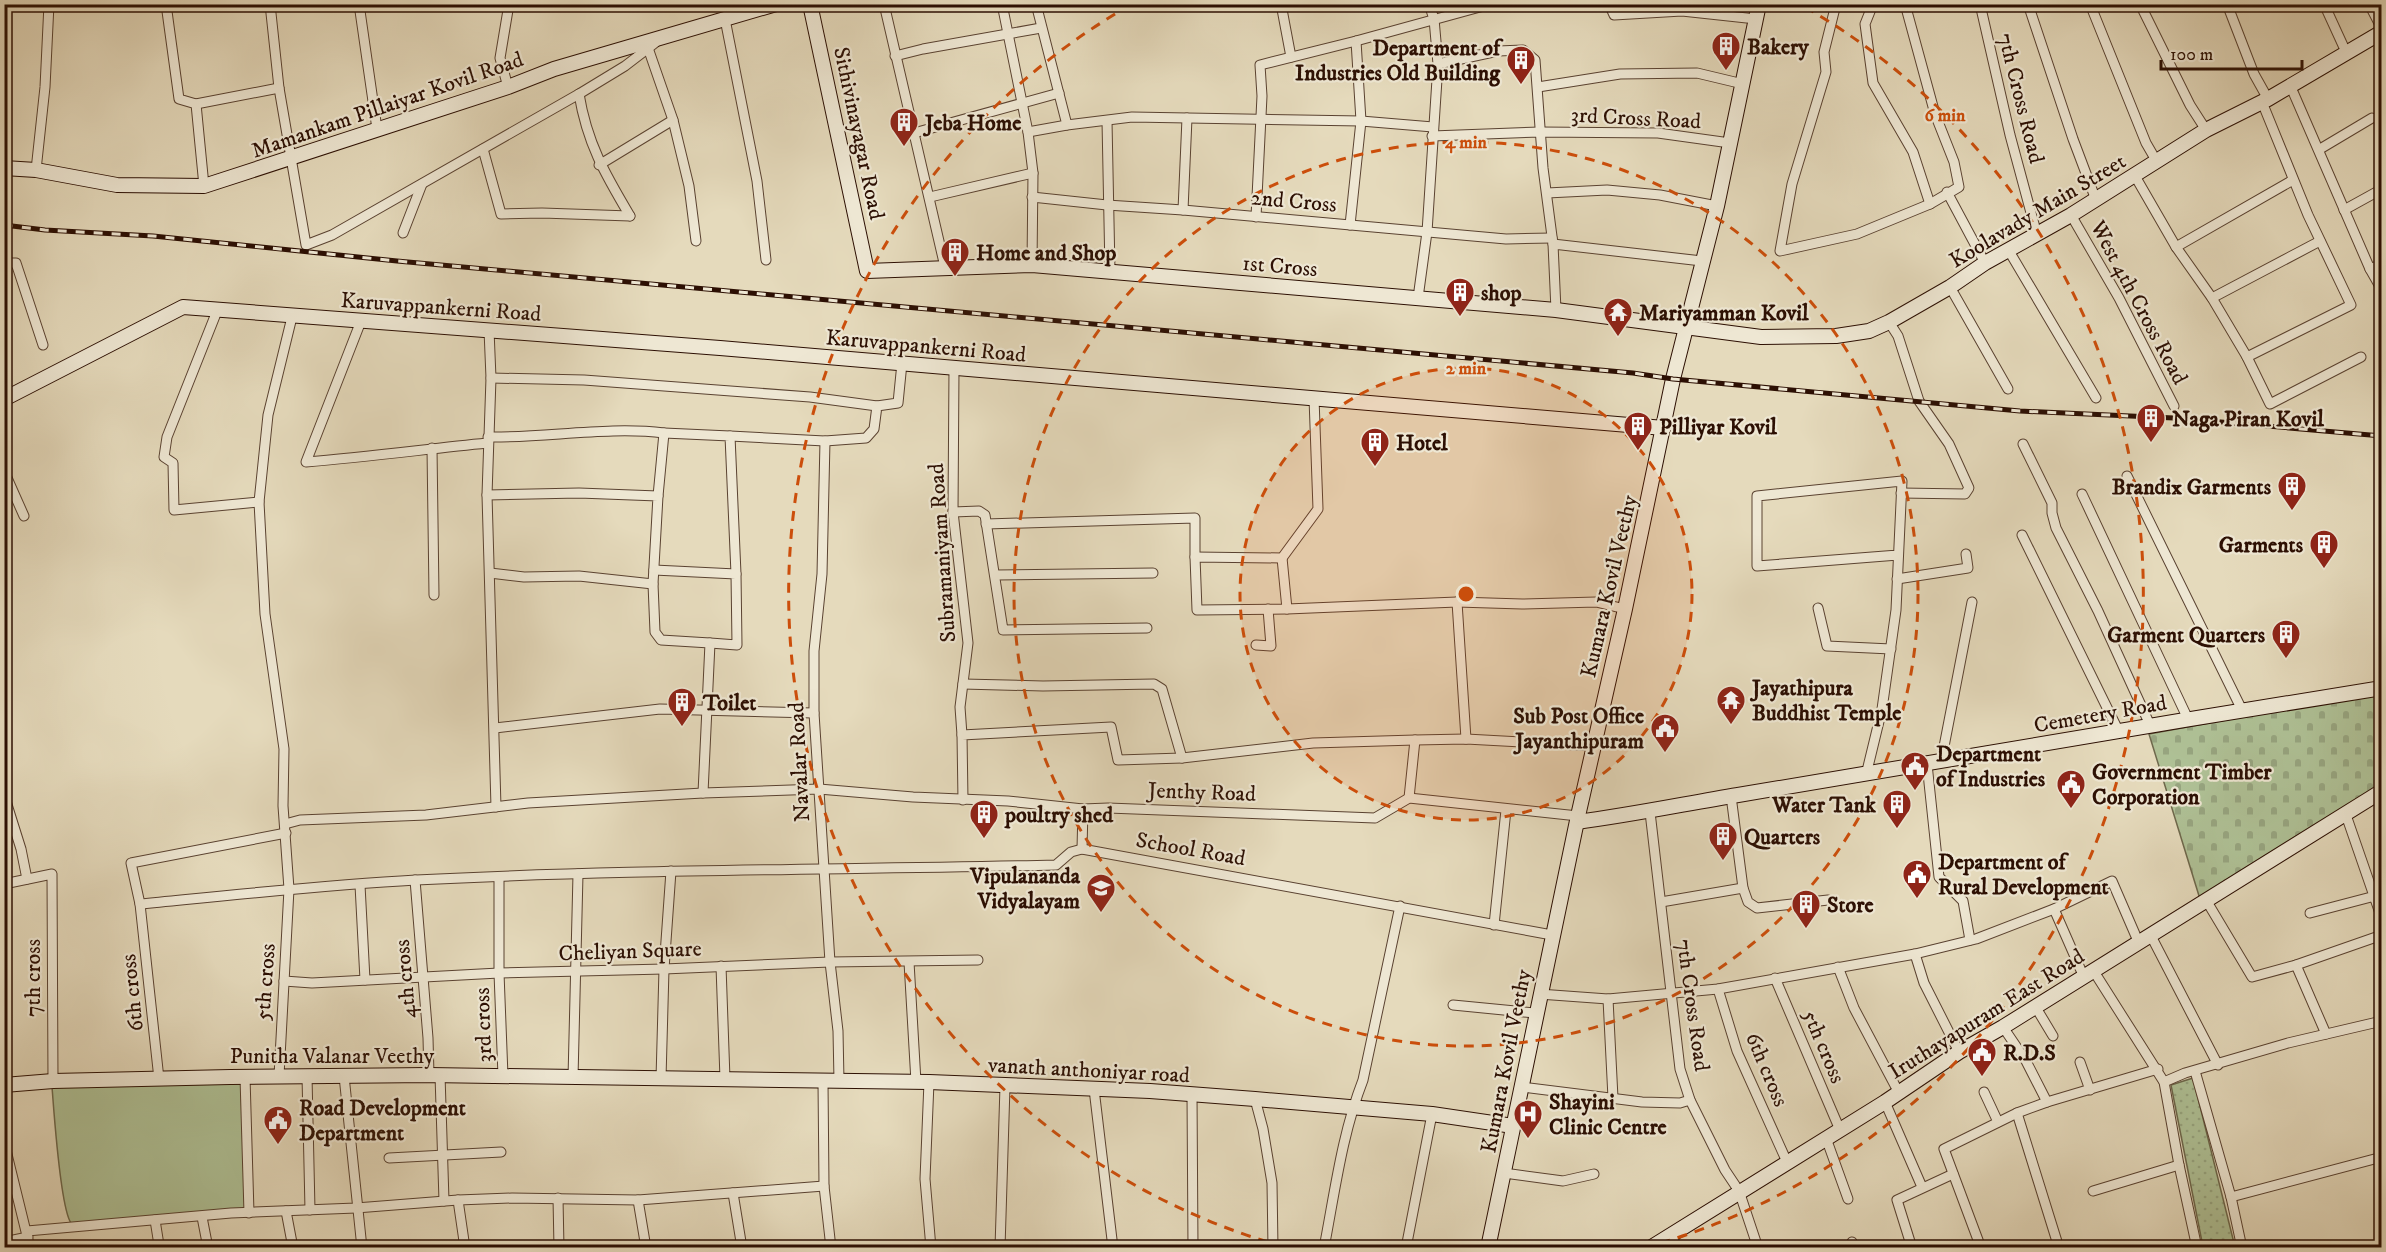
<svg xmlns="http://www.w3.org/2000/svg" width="2386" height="1252" viewBox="0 0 2386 1252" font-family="'IM FELL DW Pica',serif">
  <defs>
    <pattern id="green-dots" width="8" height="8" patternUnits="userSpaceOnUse" patternTransform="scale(1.5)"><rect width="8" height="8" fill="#afc196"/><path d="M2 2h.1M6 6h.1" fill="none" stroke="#97a580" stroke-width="1.8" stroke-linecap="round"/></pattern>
    <pattern id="cemetery-stones" width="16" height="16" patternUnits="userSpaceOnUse" patternTransform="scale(1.5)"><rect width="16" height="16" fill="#afc196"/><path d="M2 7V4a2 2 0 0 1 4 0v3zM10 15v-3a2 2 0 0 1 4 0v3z" fill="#97a580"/></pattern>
  </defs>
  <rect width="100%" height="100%" fill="#e5dabc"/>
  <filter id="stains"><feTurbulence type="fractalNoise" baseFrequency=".00333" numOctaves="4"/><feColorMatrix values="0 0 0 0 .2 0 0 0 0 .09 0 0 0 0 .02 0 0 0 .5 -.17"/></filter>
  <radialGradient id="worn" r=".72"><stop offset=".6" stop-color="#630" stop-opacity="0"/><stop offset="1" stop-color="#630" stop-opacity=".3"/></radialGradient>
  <path fill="url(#green-dots)" stroke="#6e684c" stroke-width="1.5" d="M2193,1078L2235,1247H2203L2171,1085Z"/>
  <path fill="url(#cemetery-stones)" stroke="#6e684c" stroke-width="1.5" d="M2381,692V787L2200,899L2149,734Z"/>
  <path fill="#afc196" stroke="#6e684c" stroke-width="1.5" d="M241,1083L245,1210L71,1223C60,1207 54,1111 52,1087Z"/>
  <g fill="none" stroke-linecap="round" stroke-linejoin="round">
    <g stroke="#5a4231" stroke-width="11">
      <g id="street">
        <path d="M166,4L179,99L196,104L204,186"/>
        <path d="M270,4L279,88L306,245L332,235L579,94L625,66L655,43"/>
        <path d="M359,4L377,129"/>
        <path d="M884,4L945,267"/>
        <path d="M1002,4L1028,132L1033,173L1032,265"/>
        <path d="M1036,4L1067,125"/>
        <path d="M1281,4L1291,57"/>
        <path d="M1609,4L1614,15L1682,11L1756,19"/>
        <path d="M1836,4L1824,52L1826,72L1792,184L1780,251L1857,234L1930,204L1959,187L1954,162L1935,114L1905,4"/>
        <path d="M1873,4L1865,24L1873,83L1913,152L1930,204"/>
        <path d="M1980,4L2010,135L2037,235"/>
        <path d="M2028,4L2073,139L2096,200"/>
        <path d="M2090,4L2146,143L2157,162"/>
        <path d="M2140,4L2190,105L2206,130"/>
        <path d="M2227,4L2254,74L2268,99"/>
        <path d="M2324,4L2346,52"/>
        <path d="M2369,4L2382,29"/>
        <path d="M725,19L757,181L766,260"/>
        <path d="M648,48L673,120L689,186L696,241"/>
        <path d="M895,56L923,49L1041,28"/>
        <path d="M1438,64L1498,51L1523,50L1535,60L1543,168L1553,244"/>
        <path d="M2290,85L2370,269L2382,290"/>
        <path d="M508,87L500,58L509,4"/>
        <path d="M1538,87L1620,74L1697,73L1743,84"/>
        <path d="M579,94C587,143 605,174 630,216"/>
        <path d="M196,104L279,88"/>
        <path d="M1107,121L1110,271"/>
        <path d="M1028,132L1067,125L1132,117L1361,121L1433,127"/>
        <path d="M914,133L1059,93"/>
        <path d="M1432,136L1540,132L1658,133L1730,143"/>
        <path d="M483,149L501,214L542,213L630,216"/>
        <path d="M2320,149L2372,118"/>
        <path d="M599,165L673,120"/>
        <path d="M36,170L45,87L49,4"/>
        <path d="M2135,176L2176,247L2212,298L2247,357L2351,305L2308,215L2262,102"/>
        <path d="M1947,192L1985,263"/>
        <path d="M1547,193L1607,190L1660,195L1717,206"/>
        <path d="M930,197L1033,173"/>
        <path d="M1032,197L1107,205L1183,210L1506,239L1552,238"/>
        <path d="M1183,210L1187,118"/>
        <path d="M2344,210L2382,189"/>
        <path d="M2071,215L2119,298L2174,406"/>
        <path d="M1256,217L1262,96L1260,65L1356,41L1491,4"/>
        <path d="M1350,225L1361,121L1356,41"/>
        <path d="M403,233L422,184"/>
        <path d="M2176,247L2293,180"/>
        <path d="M2009,251L2096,398"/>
        <path d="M4,263H16L43,345"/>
        <path d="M2370,269L2382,264"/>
        <path d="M1950,287L2008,389"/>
        <path d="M1418,298L1427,232L1438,64L1434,19L1429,4"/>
        <path d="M2212,298L2320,241"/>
        <path d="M1556,310L1553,244L1702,261"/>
        <path d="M217,311L167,437L164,457L173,463L174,510L259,502"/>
        <path d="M361,321L306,462C367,457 427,449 487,443"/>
        <path d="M1889,322L1898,336L1919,401L1949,444L1969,488L1965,494L1901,493"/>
        <path d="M489,330L491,378L487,495L496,807"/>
        <path d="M2247,357L2270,404L2361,357"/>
        <path d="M954,369L953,512L968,643L960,707L962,735"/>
        <path d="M491,378L584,380L810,397L877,406"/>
        <path d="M1314,398L1318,509L1282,558L1195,557L1197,610L1287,609L1457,602L1466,739"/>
        <path d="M730,436L825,441L866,438L874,429L877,406L898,403L902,363"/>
        <path d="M488,437C545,438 609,426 664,433"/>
        <path d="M825,441L822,574L814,651V713L830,962L838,1031L839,1081"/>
        <path d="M2023,444L2052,503V513L2056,528L2098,611L2150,725"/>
        <path d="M432,448L434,595"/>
        <path d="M4,471L24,516"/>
        <path d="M2127,476L2242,710"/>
        <path d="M2082,494L2188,719"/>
        <path d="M487,495L579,493L658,496L653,584L579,576L524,577L490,573"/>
        <path d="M658,496L664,433L730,436L736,574"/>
        <path d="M953,512L979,511L985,515L1003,630L1147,628"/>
        <path d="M986,524L1195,518V557"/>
        <path d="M2022,535L2118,730"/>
        <path d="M1282,558L1287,609"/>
        <path d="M654,570L736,574L737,645L710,643"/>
        <path d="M996,575L1153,573"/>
        <path d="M1897,579L1968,568L1966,554"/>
        <path d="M653,584L655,632L661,640L710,643L703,793"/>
        <path d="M1457,602L1522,604L1596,602L1625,609"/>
        <path d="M1818,608L1827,646L1891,649"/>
        <path d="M1256,645L1271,646L1268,609"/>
        <path d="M963,684L1043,686L1154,684L1162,689L1182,758"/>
        <path d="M495,728L660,709L814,713"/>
        <path d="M1941,762L1972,602"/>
        <path d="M1927,764L1939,877L1963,901L1970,940"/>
        <path d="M1866,775L1882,709L1896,610L1902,481L1757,496V566L1898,555"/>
        <path d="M4,795L21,849L27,879"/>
        <path d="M1731,796L1743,888L1748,902L1757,908L1828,900"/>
        <path d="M1409,798L1415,740"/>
        <path d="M963,800L962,735L1111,727L1118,760L1182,758L1313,743L1415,740L1466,739L1593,746"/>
        <path d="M1650,812L1680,1069L1690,1100L1725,1170L1739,1191L1758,1248"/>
        <path d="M2346,815L2382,919"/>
        <path d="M285,824L300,820L426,815L528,803L703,793L819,789L913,797L1008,801L1083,809L1108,808L1375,818L1409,798L1578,816"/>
        <path d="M1082,849L1083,809"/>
        <path d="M499,877V973L503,1076"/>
        <path d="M415,880L428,1038L429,1075"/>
        <path d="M4,884L52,874L53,1081"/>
        <path d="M360,885L365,980"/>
        <path d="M2206,900L2252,977L2296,965L2326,1034"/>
        <path d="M1661,902L1743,888"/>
        <path d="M140,904C232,895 324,885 416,880C629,869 843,870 1056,865L1071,852L1082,849L1552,935"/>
        <path d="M2054,909L2083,975"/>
        <path d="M2310,913L2375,896"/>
        <path d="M1494,925L1506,810"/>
        <path d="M2150,934L2218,1065"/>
        <path d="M1915,954L1924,983L1959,1052"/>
        <path d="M909,962L916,1082"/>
        <path d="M2296,965L2382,935"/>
        <path d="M721,966L725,1079"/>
        <path d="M1838,967L1854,1008L1899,1093"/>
        <path d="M2093,970L2164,1082L2179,1165L2197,1248"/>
        <path d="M1775,978L1840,1130"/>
        <path d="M284,981L312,983L499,973L664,969L830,962L978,960"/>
        <path d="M1718,989L1737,1051L1787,1162"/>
        <path d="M1539,994L1608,999L1718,989L1915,954L1976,939L2054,909L2112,881L2138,941"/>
        <path d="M1608,999L1613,1098"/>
        <path d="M1453,1005L1535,1013"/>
        <path d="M2035,1006L2053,1036"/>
        <path d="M2003,1027L2026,1061L2047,1102L2158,1069"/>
        <path d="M2080,1062L2090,1090"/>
        <path d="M2195,1071L2231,1197L2242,1248"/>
        <path d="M440,1075L444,1201"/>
        <path d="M279,1076L289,889L283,806L284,749L265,614L259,502L268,415L292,317"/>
        <path d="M307,1076L310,1210"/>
        <path d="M344,1076L362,1248"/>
        <path d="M245,1077L249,1213"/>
        <path d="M573,1078L578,874"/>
        <path d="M159,1079L140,904L131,863L286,833"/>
        <path d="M661,1079L664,969L671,871"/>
        <path d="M823,1082L824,1186L831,1248"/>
        <path d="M929,1082L925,1179L931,1248"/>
        <path d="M2164,1082L2185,1073L2288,1043L2382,1021"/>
        <path d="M1522,1087L1642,1102L1680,1103L1690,1100"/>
        <path d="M1094,1089L1113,1248"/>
        <path d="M1984,1092L1998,1122"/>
        <path d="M1192,1094L1193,1248"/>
        <path d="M1255,1099L1263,1129L1272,1183L1273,1248"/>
        <path d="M1885,1102L1922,1187"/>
        <path d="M2017,1113L2059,1248"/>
        <path d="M1826,1138L1848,1199"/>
        <path d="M4,1142L30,1248"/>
        <path d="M389,1158L501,1152"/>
        <path d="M1504,1173L1563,1181L1594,1174"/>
        <path d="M2093,1191L2179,1165"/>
        <path d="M733,1193L742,1248"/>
        <path d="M2231,1197L2382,1157"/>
        <path d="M558,1198L559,1248"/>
        <path d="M458,1200L465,1248"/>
        <path d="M638,1200L646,1248"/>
        <path d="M286,1211L293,1248"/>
        <path d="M202,1217L208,1248"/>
        <path d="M155,1220L159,1245"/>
        <path d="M27,1231L231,1213L356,1208L458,1200L512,1198L638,1200L824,1186"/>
        <path d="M1672,1233L1676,1248"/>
        <path d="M4,1242L28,1237"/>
        <path d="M1852,1242L1853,1248"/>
        <path d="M1000,1248L1005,1086"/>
        <path d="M1324,1248C1335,1191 1342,1134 1363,1080L1400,906"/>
        <path d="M1406,1248L1432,1114"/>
        <path d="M1912,1248L1897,1200L1953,1174"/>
        <path d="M1981,1248L1944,1149L2017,1113L2047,1102"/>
      </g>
    </g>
    <g stroke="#2c0f03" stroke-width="16">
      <g id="secondary">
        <path d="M810,4L867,271L1032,265L1556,310L1761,337L1836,336L1869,331L1889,322L1950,287L1985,263L2071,215L2206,130L2268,99L2382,32"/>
        <path d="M4,168L36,170L117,185L204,186L508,87L554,69L776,4"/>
        <path d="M4,399L183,307L720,348L1664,428"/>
        <path d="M1577,822C1631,815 1684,804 1738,795C1952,759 2167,722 2382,688"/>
        <path d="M4,1085L53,1081L230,1077L429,1075L929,1082L1150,1091L1255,1099L1432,1114L1513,1126"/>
        <path d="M1488,1248L1578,816L1625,609L1673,379L1717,206L1759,4"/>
        <path d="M1650,1248L1885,1102L1959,1052L2003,1027L2382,791"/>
      </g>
    </g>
    <use href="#street" stroke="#eee7d3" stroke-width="9"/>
    <use href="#secondary" stroke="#eee7d3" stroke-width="14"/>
    <g stroke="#2c0f03" stroke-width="5">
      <path id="rail" d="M4,225L45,230L153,236L397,261L1633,373L1673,379L2020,411L2174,418L2382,436"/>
    </g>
    <use href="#rail" stroke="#eee7d3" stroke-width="3" stroke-dasharray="9" stroke-linecap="butt"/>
  </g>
  <circle cx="1466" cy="594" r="226" fill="#cc4e0b" fill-opacity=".12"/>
  <g fill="none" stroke="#cc4e0b" stroke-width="3" stroke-dasharray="10 8">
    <circle cx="1466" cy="594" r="226"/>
    <circle cx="1466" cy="594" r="452"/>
    <path d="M1285 1247A678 678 0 0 1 1127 7M1805 7A678 678 0 0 1 1647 1247"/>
  </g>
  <defs>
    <g id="building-pin" transform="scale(1.5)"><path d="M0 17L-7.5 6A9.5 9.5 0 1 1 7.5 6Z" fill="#8f2418" stroke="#eee7d3"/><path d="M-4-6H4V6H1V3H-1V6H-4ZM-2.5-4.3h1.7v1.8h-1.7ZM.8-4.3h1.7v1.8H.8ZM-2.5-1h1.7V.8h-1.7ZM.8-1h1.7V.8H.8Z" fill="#fff"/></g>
    <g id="temple-pin" transform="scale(1.5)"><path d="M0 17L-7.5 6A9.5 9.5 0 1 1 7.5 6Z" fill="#8f2418" stroke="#eee7d3"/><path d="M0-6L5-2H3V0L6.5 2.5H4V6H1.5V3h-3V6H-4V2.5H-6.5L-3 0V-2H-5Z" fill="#fff"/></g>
    <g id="civic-pin" transform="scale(1.5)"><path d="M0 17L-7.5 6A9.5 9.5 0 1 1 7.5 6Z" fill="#8f2418" stroke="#eee7d3"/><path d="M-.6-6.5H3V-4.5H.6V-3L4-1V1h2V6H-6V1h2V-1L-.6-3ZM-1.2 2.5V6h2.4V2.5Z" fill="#fff"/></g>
    <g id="school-pin" transform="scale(1.5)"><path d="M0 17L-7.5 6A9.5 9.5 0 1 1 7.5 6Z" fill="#8f2418" stroke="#eee7d3"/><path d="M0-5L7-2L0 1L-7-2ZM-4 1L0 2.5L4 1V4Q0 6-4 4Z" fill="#fff"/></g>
    <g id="hospital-pin" transform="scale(1.5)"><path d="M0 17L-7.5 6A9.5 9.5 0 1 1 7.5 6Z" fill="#8f2418" stroke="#eee7d3"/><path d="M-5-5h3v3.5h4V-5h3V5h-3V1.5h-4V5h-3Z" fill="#fff"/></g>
  </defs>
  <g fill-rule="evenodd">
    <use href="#building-pin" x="1726" y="46"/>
    <use href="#building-pin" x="1521" y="60"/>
    <use href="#building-pin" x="904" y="122"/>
    <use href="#building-pin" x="955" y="252"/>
    <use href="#building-pin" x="1460" y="292"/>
    <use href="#temple-pin" x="1618" y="312"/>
    <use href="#building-pin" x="2151" y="418"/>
    <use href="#building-pin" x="1638" y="426"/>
    <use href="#building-pin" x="1375" y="442"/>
    <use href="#building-pin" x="2292" y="486"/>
    <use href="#building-pin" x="2324" y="544"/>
    <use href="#building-pin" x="2286" y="634"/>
    <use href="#temple-pin" x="1731" y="700"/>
    <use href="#building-pin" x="682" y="702"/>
    <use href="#civic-pin" x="1665" y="728"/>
    <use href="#civic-pin" x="1915" y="766"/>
    <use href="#civic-pin" x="2071" y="784"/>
    <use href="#building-pin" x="1897" y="804"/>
    <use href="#building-pin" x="984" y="814"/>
    <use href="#building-pin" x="1723" y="836"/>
    <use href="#civic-pin" x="1917" y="874"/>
    <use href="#school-pin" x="1101" y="888"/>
    <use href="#building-pin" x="1806" y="904"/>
    <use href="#civic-pin" x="1982" y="1052"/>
    <use href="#hospital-pin" x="1528" y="1114"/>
    <use href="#civic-pin" x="278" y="1120"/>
  </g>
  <g text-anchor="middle" stroke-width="4.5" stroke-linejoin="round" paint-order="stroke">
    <g font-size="22" font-weight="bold" fill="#2c0f03" stroke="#eee7d3" text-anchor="start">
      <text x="1747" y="54">Bakery</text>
      <text x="1500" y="55" text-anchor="end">Department of<tspan x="1500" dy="25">Industries Old Building</tspan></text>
      <text x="925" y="130">Jeba Home</text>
      <text x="976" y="260">Home and Shop</text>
      <text x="1481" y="300">shop</text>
      <text x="1639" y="320">Mariyamman Kovil</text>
      <text x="2172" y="426">Naga Piran Kovil</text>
      <text x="1659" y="434">Pilliyar Kovil</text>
      <text x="1396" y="450">Hotel</text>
      <text x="2271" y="494" text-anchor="end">Brandix Garments</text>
      <text x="2303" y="552" text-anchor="end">Garments</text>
      <text x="2265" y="642" text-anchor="end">Garment Quarters</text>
      <text x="1752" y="695">Jayathipura<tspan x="1752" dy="25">Buddhist Temple</tspan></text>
      <text x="703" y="710">Toilet</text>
      <text x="1644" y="723" text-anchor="end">Sub Post Office<tspan x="1644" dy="25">Jayanthipuram</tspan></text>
      <text x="1936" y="761">Department<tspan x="1936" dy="25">of Industries</tspan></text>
      <text x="2092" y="779">Government Timber<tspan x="2092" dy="25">Corporation</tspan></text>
      <text x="1876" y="812" text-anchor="end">Water Tank</text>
      <text x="1005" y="822">poultry shed</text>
      <text x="1744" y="844">Quarters</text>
      <text x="1938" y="869">Department of<tspan x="1938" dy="25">Rural Development</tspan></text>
      <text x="1080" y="883" text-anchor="end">Vipulananda<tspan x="1080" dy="25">Vidyalayam</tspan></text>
      <text x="1827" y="912">Store</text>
      <text x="2003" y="1060">R.D.S</text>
      <text x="1549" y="1109">Shayini<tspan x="1549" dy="25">Clinic Centre</tspan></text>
      <text x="299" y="1115">Road Development<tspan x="299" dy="25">Department</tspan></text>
    </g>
    <g font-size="22" fill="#2c0f03" stroke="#eee7d3">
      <text transform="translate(2022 98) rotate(76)" y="8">7th Cross Road</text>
      <text transform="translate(387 104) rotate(-19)" y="8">Mamankam Pillaiyar Kovil Road</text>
      <text transform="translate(1636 117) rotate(3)" y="8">3rd Cross Road</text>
      <text transform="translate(860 133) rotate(78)" y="8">Sithivinayagar Road</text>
      <text transform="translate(1294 200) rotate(5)" y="8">2nd Cross</text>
      <text transform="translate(2037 210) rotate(-31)" y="8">Koolavady Main Street</text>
      <text transform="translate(1280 265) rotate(5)" y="8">1st Cross</text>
      <text transform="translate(2140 302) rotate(62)" y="8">West 4th Cross Road</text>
      <text transform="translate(441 306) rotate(4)" y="8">Karuvappankerni Road</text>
      <text transform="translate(926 345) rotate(5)" y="8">Karuvappankerni Road</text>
      <text transform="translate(941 553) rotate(-94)" y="8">Subramaniyam Road</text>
      <text transform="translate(1608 586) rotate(-77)" y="8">Kumara Kovil Veethy</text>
      <text transform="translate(2100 713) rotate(-10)" y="8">Cemetery Road</text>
      <text transform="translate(798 762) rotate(-93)" y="8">Navalar Road</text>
      <text transform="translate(1202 791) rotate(2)" y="8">Jenthy Road</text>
      <text transform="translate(1191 848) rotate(10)" y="8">School Road</text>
      <text transform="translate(630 950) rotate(-2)" y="8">Cheliyan Square</text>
      <text transform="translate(32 978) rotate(-90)" y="8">7th cross</text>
      <text transform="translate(404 979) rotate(-95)" y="8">4th cross</text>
      <text transform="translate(264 982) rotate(-86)" y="8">5th cross</text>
      <text transform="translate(131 993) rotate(-96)" y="8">6th cross</text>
      <text transform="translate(1694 1005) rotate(82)" y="8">7th Cross Road</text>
      <text transform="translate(1986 1013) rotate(-32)" y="8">Iruthayapuram East Road</text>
      <text transform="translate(482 1025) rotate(-92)" y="8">3rd cross</text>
      <text transform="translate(1825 1046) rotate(67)" y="8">5th cross</text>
      <text x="332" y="1063">Punitha Valanar Veethy</text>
      <text transform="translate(1505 1061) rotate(-79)" y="8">Kumara Kovil Veethy</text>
      <text transform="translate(1089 1069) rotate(3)" y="8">vanath anthoniyar road</text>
      <text transform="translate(1768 1069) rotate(67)" y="8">6th cross</text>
    </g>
  </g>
  <circle cx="1466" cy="594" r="9" fill="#cc4e0b" stroke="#eee7d3" stroke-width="3"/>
  <g font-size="18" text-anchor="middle" font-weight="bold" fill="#cc4e0b" stroke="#eee7d3" stroke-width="4.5" stroke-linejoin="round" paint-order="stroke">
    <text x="1945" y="121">6 min</text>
    <text x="1466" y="148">4 min</text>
    <text x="1466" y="374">2 min</text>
  </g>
  <rect width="2386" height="1252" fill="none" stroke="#e5dabc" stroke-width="24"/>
  <rect x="6" y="6" width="2374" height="1240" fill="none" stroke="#2c0f03" stroke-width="3"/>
  <rect x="12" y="12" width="2362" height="1228" fill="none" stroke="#2c0f03" stroke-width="1.5"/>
  <path d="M2161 60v9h141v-9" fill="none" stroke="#2c0f03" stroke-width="3"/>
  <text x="2170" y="60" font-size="18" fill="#2c0f03" stroke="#eee7d3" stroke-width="4.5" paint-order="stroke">100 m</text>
  <rect width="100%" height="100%" filter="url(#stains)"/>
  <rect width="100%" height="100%" fill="url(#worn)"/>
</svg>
